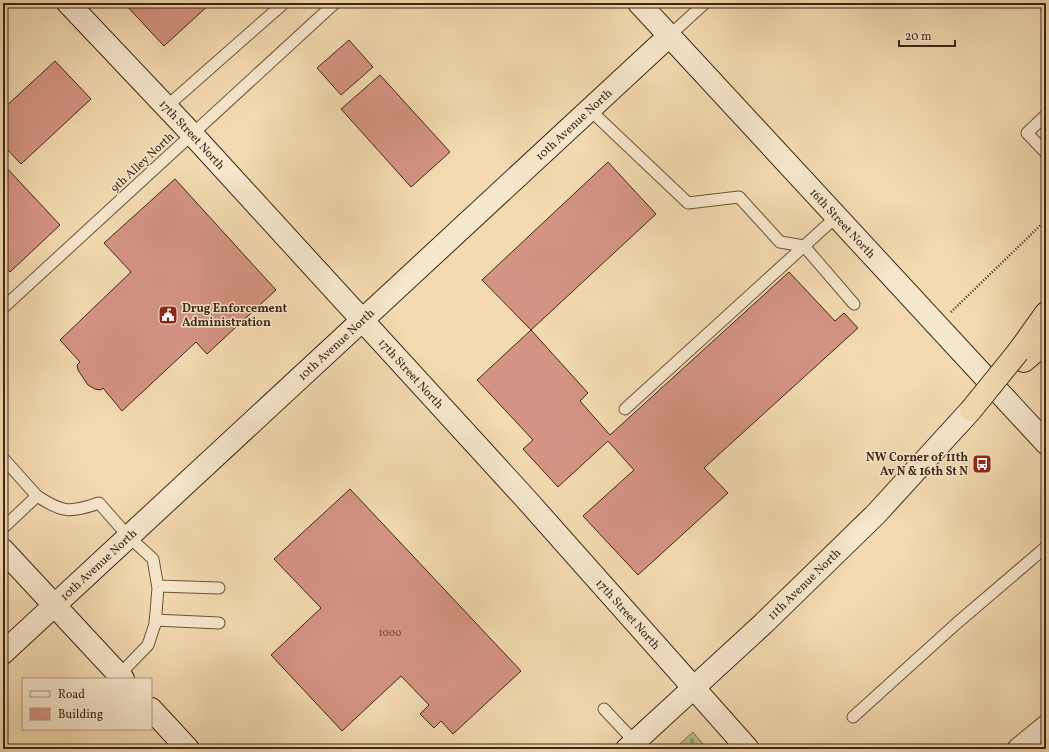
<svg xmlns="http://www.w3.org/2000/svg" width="1049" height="752" viewBox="0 0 1049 752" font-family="Vollkorn,serif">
  <defs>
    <pattern id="cemetery-stones" width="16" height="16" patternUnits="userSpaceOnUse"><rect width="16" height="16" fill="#bdbf8a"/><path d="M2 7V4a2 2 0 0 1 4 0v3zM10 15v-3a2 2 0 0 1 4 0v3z" fill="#9b9b70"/></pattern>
  </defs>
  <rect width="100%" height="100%" fill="#f3dab0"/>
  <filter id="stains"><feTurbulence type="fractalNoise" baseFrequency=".005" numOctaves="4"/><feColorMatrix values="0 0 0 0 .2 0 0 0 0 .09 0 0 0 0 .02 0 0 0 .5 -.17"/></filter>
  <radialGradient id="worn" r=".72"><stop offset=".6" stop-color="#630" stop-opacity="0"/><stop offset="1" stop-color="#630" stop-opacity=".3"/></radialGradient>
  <path fill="url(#cemetery-stones)" stroke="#7e7350" d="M693,732L707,749H674Z"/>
  <g fill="#d59483" stroke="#3f2716">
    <path d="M124,3H211L164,46Z"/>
    <path d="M349,40L373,67L341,95L317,68Z"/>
    <path d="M55,61L91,99L21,164L3,145V109Z"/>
    <path d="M380,75L450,152L411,187L341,109Z"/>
    <path d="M608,162L656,214L531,330L482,280Z"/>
    <path d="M3,164L60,225L10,272L3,264Z"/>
    <path d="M175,179L276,290L207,354L196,342L122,411L103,388L101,390L95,389L88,385L78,370L77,365L80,362L60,340L131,272L104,243Z"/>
    <path d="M789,272L835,321L844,313L858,328L704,468L728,493L638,575L583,516L634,470L608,441L558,487L523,449L533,440L477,380L531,330L588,393L580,401L610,435Z"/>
    <path d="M350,489L521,671L453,734L441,721L434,728L420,714L429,705L401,676L342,731L271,655L321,608L274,559Z"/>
  </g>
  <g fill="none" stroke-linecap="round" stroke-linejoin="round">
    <g stroke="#6c543c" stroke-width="13">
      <g id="lane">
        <path d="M669,36L705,3"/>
        <path d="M166,107L284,3"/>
        <path d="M590,110L688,203L739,197L780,242L804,246L854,304"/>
        <path d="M1046,115L1027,133L1046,153"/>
        <path d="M3,308L335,3"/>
        <path d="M625,409L836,217"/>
        <path d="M3,458L37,496L3,528"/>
        <path d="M37,496C63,513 70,513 99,503L128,536L153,559L158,588L155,624L148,645L119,675"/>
        <path d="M158,586L219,588"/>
        <path d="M155,620L219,623"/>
        <path d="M604,709L635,742"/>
        <path d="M853,717L957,623L1046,547"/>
      </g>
    </g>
    <g stroke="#6c543c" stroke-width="23">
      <path id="street" d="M1018,749L1046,726"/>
    </g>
    <g stroke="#3f2716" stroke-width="24">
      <g id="secondary">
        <path id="s1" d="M68,3L192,134L525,498L748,749"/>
        <path id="s2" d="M639,3L1046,443"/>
        <path d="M3,550L123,679"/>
        <path id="s3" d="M3,653L669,36"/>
        <path d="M151,709L188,749"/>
        <path id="s4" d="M627,749L764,623L876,514L971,410"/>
      </g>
    </g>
    <g stroke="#3f2716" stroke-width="24">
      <g id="highway">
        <path d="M1018,352L1046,313"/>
        <path d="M1024,361L1046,342"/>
      </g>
    </g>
    <path stroke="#3f2716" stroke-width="2.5" stroke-dasharray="1 2" stroke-linecap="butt" d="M951,312L1046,220"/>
    <use href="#lane" stroke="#f7e7cc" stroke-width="11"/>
    <use href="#street" stroke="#f7e7cc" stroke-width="21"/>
    <use href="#secondary" stroke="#f7e7cc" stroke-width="22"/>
    <use href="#highway" stroke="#f3dab0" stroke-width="22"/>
    <g stroke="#3f2716" stroke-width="24" stroke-linecap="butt">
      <path id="highway-bridge" d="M971,410L1018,352"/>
    </g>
    <use href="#highway-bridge" stroke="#f3dab0" stroke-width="22"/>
  </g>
  <defs>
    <g id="civic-square" transform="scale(1)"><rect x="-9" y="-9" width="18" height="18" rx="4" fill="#8f2418" stroke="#f7e7cc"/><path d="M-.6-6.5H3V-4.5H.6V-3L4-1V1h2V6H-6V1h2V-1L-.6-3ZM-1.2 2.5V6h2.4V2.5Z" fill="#fff"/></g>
    <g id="bus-square" transform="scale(1)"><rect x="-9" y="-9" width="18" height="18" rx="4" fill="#8f2418" stroke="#f7e7cc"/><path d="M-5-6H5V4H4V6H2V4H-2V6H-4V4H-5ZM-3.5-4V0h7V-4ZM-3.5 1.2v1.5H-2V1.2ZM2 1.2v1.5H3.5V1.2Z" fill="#fff"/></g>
  </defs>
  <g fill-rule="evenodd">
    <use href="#civic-square" x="168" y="315"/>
    <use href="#bus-square" x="982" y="464"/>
  </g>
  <g text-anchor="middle" stroke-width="3" stroke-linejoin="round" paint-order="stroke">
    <g font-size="10" fill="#644231">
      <text x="390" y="636">1000</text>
    </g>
    <g font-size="12" fill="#3f2716" stroke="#f7e7cc">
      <text dy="4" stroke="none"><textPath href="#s3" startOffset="778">10th Avenue North</textPath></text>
      <text dy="4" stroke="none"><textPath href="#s1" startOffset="181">17th Street North</textPath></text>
      <text transform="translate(142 162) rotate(-43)" y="4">9th Alley North</text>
      <text dy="4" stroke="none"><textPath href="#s2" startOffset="300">16th Street North</textPath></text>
      <text dy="4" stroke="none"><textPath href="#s3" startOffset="454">10th Avenue North</textPath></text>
      <text dy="4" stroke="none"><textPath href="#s1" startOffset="505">17th Street North</textPath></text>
      <text dy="4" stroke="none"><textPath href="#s3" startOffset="130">10th Avenue North</textPath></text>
      <text dy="4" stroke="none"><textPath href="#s4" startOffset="242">11th Avenue North</textPath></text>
      <text dy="4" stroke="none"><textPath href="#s1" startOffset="829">17th Street North</textPath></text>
    </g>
    <g font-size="12" font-weight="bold" fill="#3f2716" stroke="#f7e7cc" text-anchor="start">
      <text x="182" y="312">Drug Enforcement<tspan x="182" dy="14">Administration</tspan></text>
      <text x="968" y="461" text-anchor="end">NW Corner of 11th<tspan x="968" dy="14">Av N &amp; 16th St N</tspan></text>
    </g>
  </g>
  <rect width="1049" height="752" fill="none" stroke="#f3dab0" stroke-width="16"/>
  <rect x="4" y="4" width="1041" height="744" fill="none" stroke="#3f2716" stroke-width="2"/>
  <rect x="8" y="8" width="1033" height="736" fill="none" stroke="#3f2716"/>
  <rect x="22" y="678" width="130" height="52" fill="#f7e7cc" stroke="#ad9a83"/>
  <rect x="30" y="691" width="20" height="6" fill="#f7e7cc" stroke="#ad9a83"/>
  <text x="58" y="698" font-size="12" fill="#3f2716">Road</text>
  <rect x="30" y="708" width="20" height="12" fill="#d59483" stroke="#ad9a83"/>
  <text x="58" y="718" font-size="12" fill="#3f2716">Building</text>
  <path d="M899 40v6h56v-6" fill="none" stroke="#3f2716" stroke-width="2"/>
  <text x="905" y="40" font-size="12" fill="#3f2716" stroke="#f7e7cc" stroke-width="3" paint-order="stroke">20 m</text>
  <rect width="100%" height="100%" filter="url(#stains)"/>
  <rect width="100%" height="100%" fill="url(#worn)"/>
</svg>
